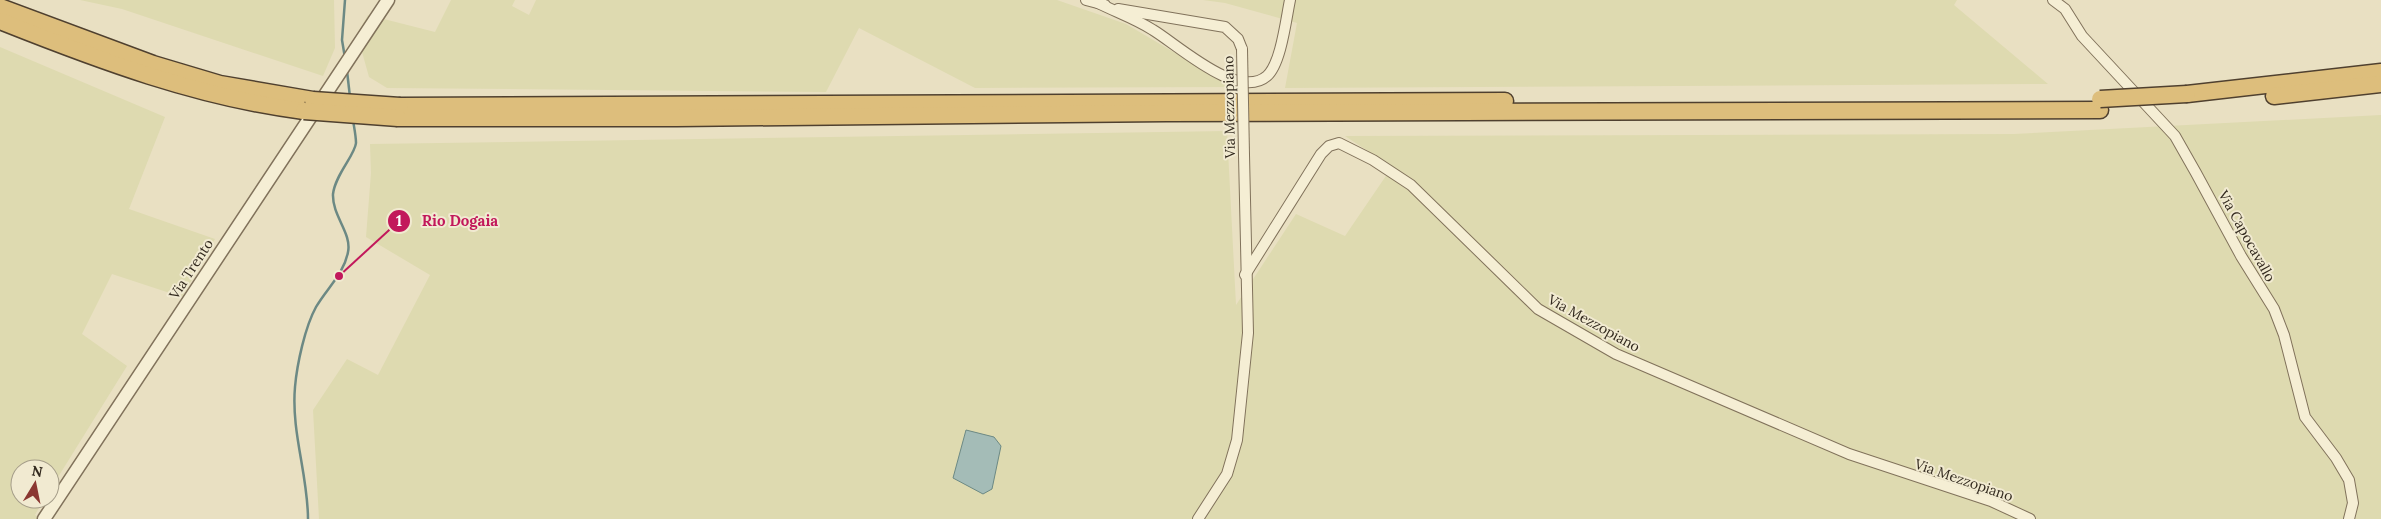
<svg xmlns="http://www.w3.org/2000/svg" width="2381" height="519" viewBox="0 0 2381 519" font-family="Lora,serif">
  <rect width="100%" height="100%" fill="#e9e0c2"/>
  <g fill="#dedab0">
    <path d="M80,0H334L335,48L323,76L122,9Z"/>
    <path d="M451,0H515L512,6L529,15L536,0H1057L1126,24L1233,87L975,88L859,28L826,92L387,88L369,77L357,34L368,15L435,32Z"/>
    <path d="M1203,0H1957L1954,5L2048,84L1285,88L1297,23L1225,3Z"/>
    <path d="M0,47L165,117L129,209L215,239L182,297L112,274L82,334L127,366L50,490V469H20V499H44L35,515L41,519H0Z"/>
    <path d="M2381,115V519H319L313,410L347,359L378,375L430,275L366,237L371,173L370,144L1227,131L1236,305L1296,214L1345,236L1392,167L1345,136L2014,134Z"/>
  </g>
  <path fill="#a4bcb7" stroke="#6c8984" d="M966,430L994,437L1001,446L992,489L983,494L953,478Z"/>
  <g fill="none" stroke-linecap="round" stroke-linejoin="round">
    <g stroke="#6c8984" stroke-width="2.5">
      <path d="M345,58L342,40L345,0"/>
      <path d="M347,71L350,97"/>
      <path d="M308,519C308,475 291,432 295,387C297,364 305,327 316,307C327,288 344,274 348,252C352,233 332,216 333,194C335,175 355,155 356,143C356,136 354,127 353,120"/>
    </g>
    <g stroke="#81725b" stroke-width="12">
      <g id="minor">
        <path d="M1086,0L1105,5"/>
        <path d="M2053,0L2065,9L2082,36L2175,136L2196,173L2241,256L2274,309L2284,335L2305,417L2336,458L2349,480L2353,503L2349,519"/>
        <path d="M1098,3C1116,12 1136,19 1153,30C1178,45 1238,101 1267,76C1281,64 1286,19 1290,0"/>
        <path d="M1118,9L1225,27L1238,39L1242,49"/>
        <path d="M1245,275L1321,154L1329,146L1339,143L1373,160L1411,185L1538,309L1616,354L1849,454L1991,501L2030,519"/>
        <path d="M1198,519L1227,474L1237,440L1248,333L1244,155"/>
      </g>
    </g>
    <g stroke="#81725b" stroke-width="15">
      <path id="tertiary" d="M44,519L388,0"/>
    </g>
    <g stroke="#4f402f" stroke-width="19">
      <g id="trunk">
        <path d="M0,7L153,64L220,84L313,100"/>
        <path d="M0,21C98,60 199,98 304,111"/>
        <path d="M2187,94L2381,72"/>
        <path d="M2274,96L2381,84"/>
        <path d="M400,106L1505,101"/>
        <path d="M398,118H677L1166,113L2100,110"/>
      </g>
    </g>
    <use href="#minor" stroke="#f5eed4" stroke-width="10"/>
    <use href="#tertiary" stroke="#f5eed4" stroke-width="12"/>
    <use href="#trunk" stroke="#ddbe7c" stroke-width="16"/>
    <g stroke="#81725b" stroke-width="12" stroke-linecap="butt">
      <path id="minor-bridge" d="M1242,49L1244,155"/>
    </g>
    <g stroke="#4f402f" stroke-width="19" stroke-linecap="butt">
      <g id="trunk-bridge">
        <path d="M2100,99L2187,94"/>
        <path d="M313,100L400,106"/>
        <path d="M304,111L398,118"/>
      </g>
    </g>
    <use href="#minor-bridge" stroke="#f5eed4" stroke-width="10"/>
    <use href="#trunk-bridge" stroke="#ddbe7c" stroke-width="16"/>
  </g>
  <g text-anchor="middle" stroke-width="4" stroke-linejoin="round" paint-order="stroke">
    <g font-size="14" fill="#32291e" stroke="#f1ead1">
      <text transform="translate(1229 107) rotate(-91)" y="5">Via Mezzopiano</text>
      <text transform="translate(2247 236) rotate(61)" y="5">Via Capocavallo</text>
      <text transform="translate(191 269) rotate(-57)" y="5">Via Trento</text>
      <text transform="translate(1594 323) rotate(29)" y="5">Via Mezzopiano</text>
      <text transform="translate(1964 480) rotate(19)" y="5">Via Mezzopiano</text>
    </g>
  </g>
  <path fill="none" stroke="#c2185b" stroke-width="2" d="M339 276L399 221"/>
  <g fill="#c2185b" stroke="#f1ead1" stroke-width="2">
    <circle cx="339" cy="276" r="5"/>
    <circle cx="399" cy="221" r="12"/>
  </g>
  <g font-size="15" text-anchor="middle" font-weight="bold" fill="#fff">
    <text x="399" y="226">1</text>
  </g>
  <g font-size="15" text-anchor="middle" font-weight="bold" fill="#c2185b" stroke="#f1ead1" stroke-width="4" stroke-linejoin="round" paint-order="stroke">
    <text x="460" y="226">Rio Dogaia</text>
  </g>
  <g transform="translate(35 484) rotate(10)"><circle r="24" fill="#f1ead1" stroke="#a59d89"/>
  <path d="M0-4L9 19L0 12L-9 19Z" fill="#8a3731"/>
  <text y="-8" font-size="14" font-weight="bold" text-anchor="middle" fill="#32291e">N</text>
  </g>
</svg>
